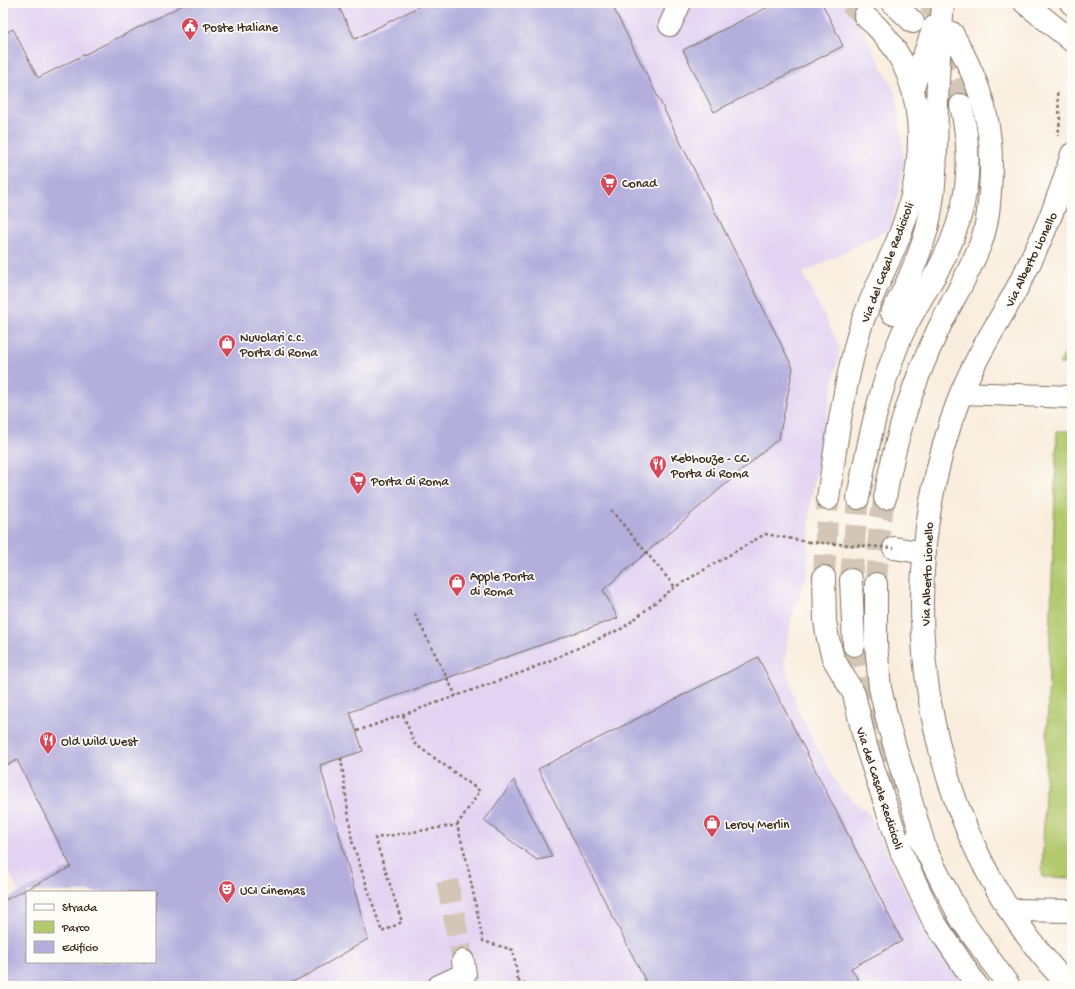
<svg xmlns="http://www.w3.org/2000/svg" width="1075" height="989" viewBox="0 0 1075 989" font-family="'Gochi Hand',sans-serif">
  <rect width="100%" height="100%" fill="#fdfcf7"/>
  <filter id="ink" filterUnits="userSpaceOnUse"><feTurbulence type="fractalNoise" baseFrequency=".025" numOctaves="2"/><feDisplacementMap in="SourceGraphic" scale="8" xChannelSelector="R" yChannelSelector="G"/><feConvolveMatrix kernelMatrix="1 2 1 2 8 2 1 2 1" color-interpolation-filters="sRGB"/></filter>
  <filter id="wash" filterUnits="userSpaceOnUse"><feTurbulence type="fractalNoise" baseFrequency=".012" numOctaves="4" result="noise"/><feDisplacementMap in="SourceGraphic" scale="16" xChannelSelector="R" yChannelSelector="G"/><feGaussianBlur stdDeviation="0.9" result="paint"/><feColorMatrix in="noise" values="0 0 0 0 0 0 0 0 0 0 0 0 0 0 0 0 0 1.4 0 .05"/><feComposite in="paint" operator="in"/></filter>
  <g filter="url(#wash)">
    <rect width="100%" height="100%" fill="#f9eddd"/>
    <path fill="#e3d3f2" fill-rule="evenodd" d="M3,3H869L861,28L896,94L904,162L891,228L803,273L840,347L811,499L807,575L792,616L784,660L798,711L840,789L869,814L905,891L963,986H3V901L19,893L3,861ZM27,892H155V962H27Z"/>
    <g fill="#b2c96d" stroke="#767a46">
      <path d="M1072,342V364H1059Z"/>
      <path d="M1057,431H1072V878L1042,877Z"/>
    </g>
    <g id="blocks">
      <g fill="#b4aedd" fill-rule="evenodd">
        <path d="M187,3H337L355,39L426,3H611L793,368L779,438L603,590L618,618L350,712L363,751L320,765L368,939L309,974L284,986H3V901L71,867L17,760L3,767V34L13,29L38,78ZM27,892H155V962H27Z"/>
        <path d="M776,3H822L843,46L714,112L683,50Z"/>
        <path d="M758,657L902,941L851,968L862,986H648L538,769Z"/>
        <path d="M514,780L552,857L537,860L484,821Z"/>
      </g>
    </g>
  </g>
  <g filter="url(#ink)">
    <use href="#blocks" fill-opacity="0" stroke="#7e6e61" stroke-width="1"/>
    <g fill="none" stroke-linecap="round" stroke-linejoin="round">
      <g stroke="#d3c6b7" stroke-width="22" stroke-dasharray="22 11" stroke-linecap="butt">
        <path d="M849,3L865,16"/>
        <path d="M929,3L950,31"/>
        <path d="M936,52L941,59L961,105"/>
        <path d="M824,577L828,499"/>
        <path d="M851,580L858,498"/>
        <path d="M876,584L880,520L885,498"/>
        <path d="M854,645C862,695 876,742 894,789"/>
        <path d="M447,881L463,961"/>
      </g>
      <g stroke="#7e6e61" stroke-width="24">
        <g id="minor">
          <path d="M893,3L913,22"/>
          <path d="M1025,3L1072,41"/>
          <path d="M1071,3L1072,4"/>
          <path d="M670,25L680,3"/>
          <path d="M913,87L934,27"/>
          <path d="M892,313C906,286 919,259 927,229C937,187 936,146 937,103C938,69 940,36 943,3"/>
          <path d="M961,393L1072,397"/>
          <path d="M858,498C868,444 879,390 900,339C911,313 928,289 941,264C968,212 974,162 961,105"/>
          <path d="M885,498C895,438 911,389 936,334C950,304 968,276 980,245C987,228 989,209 990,191C995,128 983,88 952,33"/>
          <path d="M828,499C836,443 844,386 859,332C869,299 886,269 899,237C928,162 932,71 865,16"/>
          <path d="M894,548L925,553"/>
          <path d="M824,577L825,621L828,639L833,658L854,694L866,746L902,854L933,920L977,986"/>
          <path d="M851,580L854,645"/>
          <path d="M876,584V644L880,688L889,727L925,848"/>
          <path d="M918,835L961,919L1009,986"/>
          <path d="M1009,910L1072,911"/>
          <path d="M439,986L465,974L463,961"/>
          <path d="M1069,986C920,829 884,590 962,391C976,356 997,325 1015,292C1039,247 1058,203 1072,154"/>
        </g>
      </g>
      <g stroke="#7e6e61" stroke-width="2.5" stroke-dasharray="3 3" stroke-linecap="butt">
        <path d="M1057,93L1060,119L1058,136"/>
        <path d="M611,510L675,587"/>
        <path d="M415,614L456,696"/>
        <path d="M403,715L415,744L480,791L457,825L467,862L483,941L513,950L519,986"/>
        <path d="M357,731L526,671L623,628L675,587L765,534L809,542"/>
        <path d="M341,758L352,841L382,932L402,922L375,838L457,825"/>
        <path d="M518,980L530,986"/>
        <path d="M489,982L490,986"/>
      </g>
      <use href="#minor" stroke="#fff" stroke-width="22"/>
      <path stroke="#7e6e61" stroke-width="2.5" stroke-dasharray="3 3" stroke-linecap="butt" d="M809,542L894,548"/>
    </g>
  </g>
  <defs>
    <g id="civic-pin" transform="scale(0.9)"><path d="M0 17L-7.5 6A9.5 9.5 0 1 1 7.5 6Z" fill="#d1495b" stroke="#fdfcf7"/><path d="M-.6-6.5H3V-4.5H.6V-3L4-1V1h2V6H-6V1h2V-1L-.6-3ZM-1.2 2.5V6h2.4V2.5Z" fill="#fff"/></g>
    <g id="supermarket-pin" transform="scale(0.9)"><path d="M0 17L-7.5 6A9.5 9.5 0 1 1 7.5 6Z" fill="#d1495b" stroke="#fdfcf7"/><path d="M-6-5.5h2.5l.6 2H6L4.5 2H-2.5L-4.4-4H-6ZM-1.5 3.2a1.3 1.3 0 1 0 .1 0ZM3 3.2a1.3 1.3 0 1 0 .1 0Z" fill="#fff"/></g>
    <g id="shop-pin" transform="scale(0.9)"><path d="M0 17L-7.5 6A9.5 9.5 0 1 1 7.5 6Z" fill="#d1495b" stroke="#fdfcf7"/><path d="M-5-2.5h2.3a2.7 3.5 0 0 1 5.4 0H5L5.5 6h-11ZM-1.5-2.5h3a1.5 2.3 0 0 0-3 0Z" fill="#fff"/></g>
    <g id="restaurant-pin" transform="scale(0.9)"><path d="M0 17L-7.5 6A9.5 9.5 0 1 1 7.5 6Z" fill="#d1495b" stroke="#fdfcf7"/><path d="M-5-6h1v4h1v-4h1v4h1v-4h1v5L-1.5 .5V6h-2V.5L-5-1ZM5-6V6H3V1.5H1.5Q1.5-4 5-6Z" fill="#fff"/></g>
    <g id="theatre-pin" transform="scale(0.9)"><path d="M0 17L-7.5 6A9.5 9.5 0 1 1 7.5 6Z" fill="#d1495b" stroke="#fdfcf7"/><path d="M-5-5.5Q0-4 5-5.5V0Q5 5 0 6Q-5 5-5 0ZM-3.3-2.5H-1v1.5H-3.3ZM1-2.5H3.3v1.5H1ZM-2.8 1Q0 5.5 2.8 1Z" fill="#fff"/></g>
  </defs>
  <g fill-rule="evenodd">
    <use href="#civic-pin" x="190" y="26"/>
    <use href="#supermarket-pin" x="609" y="182"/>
    <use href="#shop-pin" x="227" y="343"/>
    <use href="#restaurant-pin" x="658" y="464"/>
    <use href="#supermarket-pin" x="358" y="480"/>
    <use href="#shop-pin" x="457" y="582"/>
    <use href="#restaurant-pin" x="48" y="740"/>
    <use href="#shop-pin" x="712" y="823"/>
    <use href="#theatre-pin" x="227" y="889"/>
  </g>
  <g text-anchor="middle" stroke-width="3.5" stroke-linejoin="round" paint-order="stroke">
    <g font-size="13" fill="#3b2a1e" stroke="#fdfcf7" text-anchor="start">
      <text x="203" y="31">Poste Italiane</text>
      <text x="622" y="187">Conad</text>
      <text x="240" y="341">Nuvolari c.c.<tspan x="240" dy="15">Porta di Roma</tspan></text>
      <text x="671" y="462">Kebhouze - CC<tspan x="671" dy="15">Porta di Roma</tspan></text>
      <text x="371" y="485">Porta di Roma</text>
      <text x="470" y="580">Apple Porta<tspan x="470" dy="15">di Roma</tspan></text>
      <text x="61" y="745">Old Wild West</text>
      <text x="725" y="828">Leroy Merlin</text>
      <text x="240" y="894">UCI Cinemas</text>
    </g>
    <g font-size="13" fill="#3b2a1e" stroke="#fdfcf7">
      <text transform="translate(1030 259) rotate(-64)" y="5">Via Alberto Lionello</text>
      <text transform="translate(886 262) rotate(-69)" y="5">Via del Casale Redicicoli</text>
      <text transform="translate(926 574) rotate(-88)" y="5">Via Alberto Lionello</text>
      <text transform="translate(881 788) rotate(72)" y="5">Via del Casale Redicicoli</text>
    </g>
  </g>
  <rect width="1075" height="989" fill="none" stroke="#fdfcf7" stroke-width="16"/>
  <rect x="26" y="891" width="130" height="72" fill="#fdfcf7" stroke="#afa8a0"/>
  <rect x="34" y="904" width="20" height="6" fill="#ffffff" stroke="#afa8a0"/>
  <text x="62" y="911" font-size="12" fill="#3b2a1e">Strada</text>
  <rect x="34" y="921" width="20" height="12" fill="#b2c96d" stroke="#afa8a0"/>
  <text x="62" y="931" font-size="12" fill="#3b2a1e">Parco</text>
  <rect x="34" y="941" width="20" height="12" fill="#b4aedd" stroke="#afa8a0"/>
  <text x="62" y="951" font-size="12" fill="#3b2a1e">Edificio</text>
</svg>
